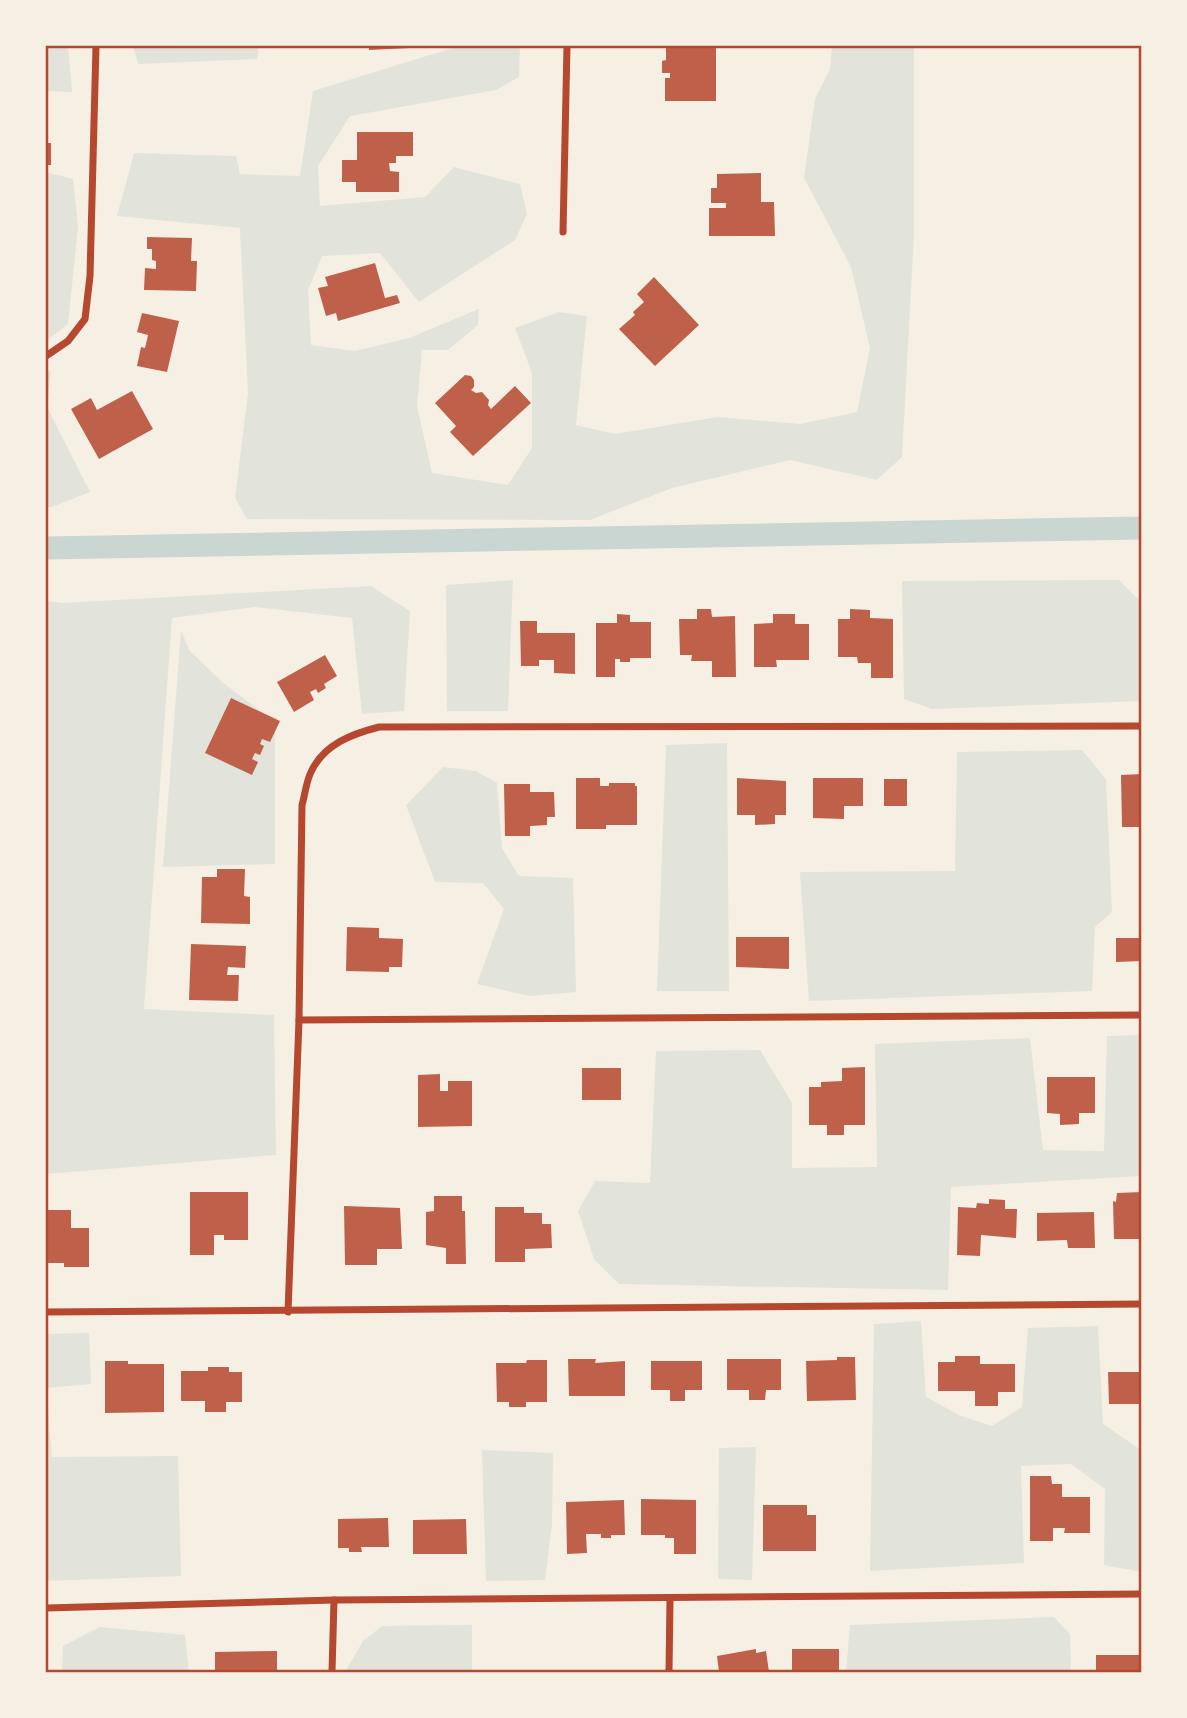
<svg xmlns="http://www.w3.org/2000/svg" width="1187" height="1718" viewBox="0 0 1187 1718" font-family="Lato,sans-serif">
  <rect width="100%" height="100%" fill="#f6efe4"/>
  <g fill="#e2e4dc">
    <path d="M46,46H68L72,92L46,91Z"/>
    <path d="M133,46H259L257,59L138,64Z"/>
    <path d="M459,46H520L519,77L496,90L350,116L318,166L320,206L425,197L454,167L520,184L527,214L515,240L419,302L380,253L322,256L308,290L311,345L355,351L409,338L479,309L478,325L448,350H422L417,406L432,473L508,485L532,448V373L515,328L559,312L587,316L576,425L615,434L717,417L800,424L857,412L870,348L851,267L804,178L815,99L830,69L832,46H914V234L902,457L877,480L790,460L672,488L590,520L247,519L235,498L248,393L240,228L117,216L134,153L236,156L240,174L300,176L313,91Z"/>
    <path d="M46,172L73,179L78,227L68,324L46,341Z"/>
    <path d="M51,371L47,407L90,492L52,507H46V372Z"/>
    <path d="M513,580L508,711H447L446,585Z"/>
    <path d="M1119,580L1141,602V701L932,709L904,699L902,581Z"/>
    <path d="M371,586L410,611L404,711L362,714L352,618L255,607L172,618L144,1009L274,1015L276,1155L46,1174V601L63,603Z"/>
    <path d="M181,630L189,650L222,682L275,722V864L163,867Z"/>
    <path d="M727,743L729,991H657L666,745Z"/>
    <path d="M1082,750L1106,779L1112,912L1095,927L1092,991L809,1001L800,872L955,871L957,752Z"/>
    <path d="M443,767L476,771L497,783L502,848L519,876L573,878L576,992L529,996L477,984L504,909L483,883L435,882L406,805Z"/>
    <path d="M1141,1035V1176L951,1187L948,1290L619,1284L594,1259L578,1211L595,1181L650,1183L656,1051L760,1050L792,1103V1168L877,1167L875,1044L1030,1038L1043,1150L1104,1151L1107,1036Z"/>
    <path d="M921,1321L926,1397L961,1416L992,1426L1022,1407L1028,1328L1098,1326L1103,1424L1141,1450V1572L1104,1565L1105,1489L1071,1464L1021,1466L1024,1563L870,1571L874,1324Z"/>
    <path d="M89,1333L91,1384L46,1388L52,1457L178,1456L181,1576L46,1581V1334Z"/>
    <path d="M756,1447L752,1580L718,1579L719,1448Z"/>
    <path d="M482,1450L553,1453L552,1524L545,1580L486,1581Z"/>
    <path d="M1054,1617L1070,1634L1071,1672H846L850,1625Z"/>
    <path d="M472,1625V1672H345L363,1641L382,1626Z"/>
    <path d="M100,1627L185,1635L189,1672H62L63,1646Z"/>
  </g>
  <g fill="none" stroke-linecap="round" stroke-linejoin="round">
    <path stroke="#c9d6d2" stroke-width="23" d="M46,548L1142,528"/>
  </g>
  <g fill="#bf614a">
    <path d="M369,46H410V48L369,50Z"/>
    <path d="M666,46H716V101H665V78H670V73H662V61L666,60Z"/>
    <path d="M357,132H413V156H396V163H389L390,171L399,172V192H356V182H342V160H357Z"/>
    <rect x="46" y="143" width="5" height="22"/>
    <path d="M761,173V202H774L775,236H709V208H726V203H711V188H717V174Z"/>
    <path d="M147,237L192,238L191,261H197L196,291L144,290L145,268L156,269V261L152,260V249H147Z"/>
    <path d="M375,263L385,298L397,295L400,303L338,321L336,313L326,316L318,288L328,286L325,277Z"/>
    <path d="M654,277L699,325L655,366L619,329L635,315L633,312L644,302L637,294Z"/>
    <path d="M142,313L179,321L167,372L137,366L141,347L145,348L148,335L137,332Z"/>
    <path d="M465,375L471,376L474,380V387L471,390L476,393L482,392L489,400L488,405L491,409L515,386L531,403L473,456L450,432L456,426L435,403Z"/>
    <path d="M132,391L153,429L99,459L71,409L91,398L97,410Z"/>
    <path d="M697,609H711L712,617L735,616L736,677H712V661H691L692,655H680L679,619H697Z"/>
    <path d="M850,609L870,610V618L893,619V678H871V663H858L857,657H838V619H850Z"/>
    <path d="M617,614L630,615V622H651V658H630V662H620V659H615V677H596V623H617Z"/>
    <path d="M773,614H795V624H809V660H776L777,667H754V624L773,623Z"/>
    <path d="M520,621H537V633H575V674L554,673V660H539V666H521Z"/>
    <path d="M325,655L337,676L324,684L326,688L318,693L316,689L310,692L314,700L294,712L277,682Z"/>
    <path d="M231,698L280,721L270,742L262,739L260,744L264,746L260,755L255,753L252,759L258,762L252,775L205,753Z"/>
    <path d="M1142,774V827H1122L1121,775Z"/>
    <path d="M576,778H600V786H609V783H635V786H637V825H606V829H576Z"/>
    <path d="M737,778L786,781V815H775V824L755,825V815H737Z"/>
    <path d="M813,778H863V806H844V819L813,818Z"/>
    <rect x="884" y="779" width="23" height="27"/>
    <path d="M504,784H530V792H554L555,817H547V825L530,826V836H505Z"/>
    <path d="M217,869H245L244,896L250,897V924L201,923L202,877H217Z"/>
    <path d="M347,927L379,928V938L403,939L402,967H389V972L346,971Z"/>
    <path d="M736,937H789V969L736,967Z"/>
    <path d="M1116,938H1142V961L1116,962Z"/>
    <path d="M191,944L246,946L245,968L228,967L227,975H239L238,1001L189,1000Z"/>
    <path d="M865,1067V1125H844V1135H827V1125H809V1087H821V1082L842,1081V1068Z"/>
    <rect x="582" y="1068" width="39" height="32"/>
    <path d="M440,1074V1091H448V1081H472V1126L418,1127V1075Z"/>
    <path d="M1047,1077H1095V1113H1079V1124L1060,1125V1114L1047,1113Z"/>
    <path d="M190,1192H248V1240H224V1235H214V1255H190Z"/>
    <path d="M1142,1192V1239H1114L1113,1201L1116,1202L1117,1193Z"/>
    <path d="M434,1196H462V1211H465L466,1264H446V1248L426,1245V1212L434,1211Z"/>
    <path d="M989,1199L1005,1200V1209H1017L1016,1238L981,1235L980,1256L957,1255L958,1207L976,1208L977,1203L989,1204Z"/>
    <path d="M344,1206L400,1208L402,1249H377V1265H345Z"/>
    <path d="M495,1207H524V1213H542V1224H551L552,1248L525,1249V1262H495Z"/>
    <path d="M46,1210H71V1228H89V1267H64V1263H46Z"/>
    <path d="M1094,1212L1095,1248H1068L1067,1240L1037,1241V1213Z"/>
    <path d="M955,1356H980V1364H1015V1392H998V1406H975V1391H938V1362H955Z"/>
    <path d="M837,1357H855L856,1400L807,1401L806,1361L837,1360Z"/>
    <path d="M568,1359H596L595,1363L625,1361V1396H569Z"/>
    <path d="M727,1359H781V1390H766L765,1400H749V1390H727Z"/>
    <path d="M527,1360H547V1402H526V1407H509V1402H497L496,1363H526Z"/>
    <path d="M105,1361H128V1364H164V1412L105,1413Z"/>
    <path d="M651,1361H702V1390H685V1401H670V1390H651Z"/>
    <path d="M208,1367H229V1372H242V1402H226V1412H205V1401H181V1371H208Z"/>
    <path d="M1108,1372H1142V1404H1109Z"/>
    <path d="M1030,1476H1051L1052,1484H1062V1497H1090V1533H1064L1065,1528H1053V1541H1030Z"/>
    <path d="M641,1499L696,1500V1554H674V1538H665V1535H641Z"/>
    <path d="M624,1500L625,1535H611V1538H601V1534H586L587,1553L567,1554L566,1502Z"/>
    <path d="M763,1505H807V1515H816V1551H763Z"/>
    <path d="M388,1518L389,1547H361L362,1552H349V1548H338V1519Z"/>
    <path d="M466,1519L467,1554H413V1520Z"/>
    <path d="M756,1649V1653L766,1651L769,1672H719L717,1656Z"/>
    <rect x="792" y="1649" width="47" height="23"/>
    <path d="M277,1651V1672H215V1652Z"/>
    <rect x="1096" y="1655" width="46" height="17"/>
  </g>
  <g fill="none" stroke-linecap="round" stroke-linejoin="round">
    <g stroke="#b5482f" stroke-width="7">
      <path d="M563,232L567,46"/>
      <path d="M46,356L68,341L85,319L90,276L96,46"/>
      <path d="M299,1020L1142,1015"/>
      <path d="M46,1312L1142,1304"/>
      <path d="M288,1312L299,1020L302,805C305,795 306,782 311,772C324,744 352,734 379,727L1142,726"/>
      <path d="M46,1608L334,1600L1142,1594"/>
      <path d="M332,1672L334,1600"/>
      <path d="M669,1672L670,1599"/>
    </g>
  </g>
  <rect width="1187" height="1718" fill="none" stroke="#f6efe4" stroke-width="94"/>
  <rect x="47" y="47" width="1093" height="1624" fill="none" stroke="#b5482f" stroke-width="2.5"/>
</svg>
